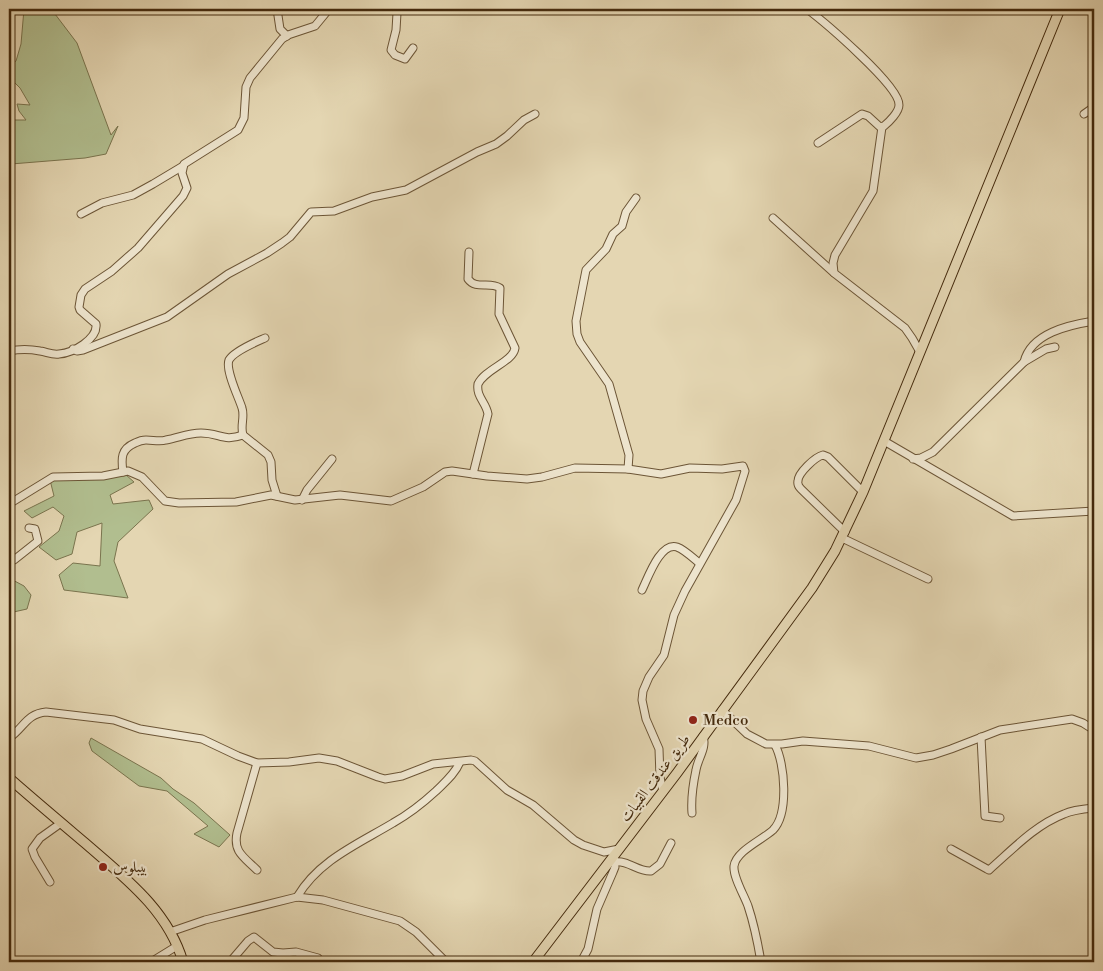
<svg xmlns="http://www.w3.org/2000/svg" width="1103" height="971" viewBox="0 0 1103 971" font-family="'Libre Bodoni',Amiri,serif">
  <rect width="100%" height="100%" fill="#e4d6b2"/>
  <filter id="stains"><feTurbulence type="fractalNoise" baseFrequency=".004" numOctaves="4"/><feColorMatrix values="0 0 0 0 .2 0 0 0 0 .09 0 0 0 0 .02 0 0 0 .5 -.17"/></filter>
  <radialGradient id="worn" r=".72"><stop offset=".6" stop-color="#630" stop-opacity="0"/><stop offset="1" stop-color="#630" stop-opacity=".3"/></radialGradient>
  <g fill="#b1be8f" stroke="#7a744e">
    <path d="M24,9H47L55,14L77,43L111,135L118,126L106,154L85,158L11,164L9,159V122L14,120H26L19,111L17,104L30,105L20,88L9,77V66L16,61L21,44Z"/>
    <path d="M125,474L134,482L110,495L113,504L149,500L153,509L118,542L114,561L128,598L64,590L59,575L73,563L100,566L102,523L77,532L72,554L56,560L39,547L59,531L64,516L53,507L32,518L24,511L54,496L50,480Z"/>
    <path d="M9,578L24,586L31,595L27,609L9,613Z"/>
    <path d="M91,738L161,778L173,789L194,803L230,835L219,847L194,834L208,826L167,791L139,786L92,751L89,743Z"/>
  </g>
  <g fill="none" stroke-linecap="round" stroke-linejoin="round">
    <g stroke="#6c5536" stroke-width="9">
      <g id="minor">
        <path d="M277,9L280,29L287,36"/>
        <path d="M400,9L397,13L396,30L391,50L395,55L405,59L413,48"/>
        <path d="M807,9C823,21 900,86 899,105C899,112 889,122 884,126L880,127L868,116L862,114L818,143"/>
        <path d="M1084,114L1094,107"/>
        <path d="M882,127L873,191L835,255L833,263L834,273L905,328L912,338L920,352"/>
        <path d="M81,214L102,203L133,195L153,184L183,166"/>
        <path d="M773,218L834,273"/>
        <path d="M469,252L468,279C476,290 490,281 500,288L499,314L515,348C513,362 485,369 478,384C476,397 486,402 488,414L473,474"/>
        <path d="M265,338C256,342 234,351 229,360C225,370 239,398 242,408C245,417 240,426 243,435L268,455L271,462L272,480L277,496"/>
        <path d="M73,349L77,351L83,350L167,317L228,274L267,253L282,243L290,237L311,212L334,211L372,197L406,190L477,152L496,144L507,136L524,120L535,114"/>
        <path d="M9,351C19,349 30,349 40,351C47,352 52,355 59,354C73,353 98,339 96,324L80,310L79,307L81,295L85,289L112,271L138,248L183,196L187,188L182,173L184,164L238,130L244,118L246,87L250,78L282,39L288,35L315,26L329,9"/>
        <path d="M1024,362L1046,349L1055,347"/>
        <path d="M884,441L1013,516L1094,511"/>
        <path d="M913,459L921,458L933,452L1024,362C1031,333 1069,325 1094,321"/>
        <path d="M628,469L629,455L609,384L580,342L577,334L576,321L586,270L606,249L613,234L622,226L626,212L636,198"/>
        <path d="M123,472C121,458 121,449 135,443C139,441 142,440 146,440C153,440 160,442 166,440C178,438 188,433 201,433C220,433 223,442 243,435"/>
        <path d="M302,500L307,490L332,459"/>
        <path d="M9,504L53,477L103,476L128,471L142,477L165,501L179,503L236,502L271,495L295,500L340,495L391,501L423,487L445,472L452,471L487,476L527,479L542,477L575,468L628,469L661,474L690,468L722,469L743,466L745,471L736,500L685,591L674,615L664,655L649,677L643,691L642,700L646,719L659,749L660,777L663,792"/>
        <path d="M845,532L801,489C799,487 797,485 798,481C798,473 815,457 823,455L828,457L863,492"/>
        <path d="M842,538L928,579"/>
        <path d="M9,559L14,560L38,541L35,529L29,528"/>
        <path d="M642,590C648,578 660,542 677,547C685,550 693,558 699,563"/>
        <path d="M722,710L747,734L766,744H782L803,741L869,746L916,758L933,755L951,749L1000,730L1072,719L1083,723L1094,730"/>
        <path d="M981,737L985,816L1000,818"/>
        <path d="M9,738C24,728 26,714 46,712L114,720L140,729L202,739L238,756L257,763L289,762L319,758L337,761L378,777L385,779L402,776L433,764L471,760L475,761L507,790L533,805L574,840L583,845L604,852L619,849"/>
        <path d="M9,789L11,780"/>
        <path d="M692,813C691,800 693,784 696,770C698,758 707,748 703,736"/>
        <path d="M951,849L987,869L989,870C1012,850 1035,825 1064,814C1073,810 1084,809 1094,808"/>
        <path d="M615,862C628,860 638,872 651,871L660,864L671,843"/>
        <path d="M257,870C244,857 233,852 237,833L257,763"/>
        <path d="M50,882L35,857L32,849L40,838L61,823"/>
        <path d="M297,897C319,860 358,844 393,823C409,814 423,803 436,791C445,782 455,774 460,762"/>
        <path d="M170,932L205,920L297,897L323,900L400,921L416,932L446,962"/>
        <path d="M151,962L177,946"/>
        <path d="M230,962L248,941L254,937L273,952L283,953L296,952L318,958L321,962"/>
        <path d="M581,962L588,949L597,909L613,872L615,867L614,855"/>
        <path d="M761,962C758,944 754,924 748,906C744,895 733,877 734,866C736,851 762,840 773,830C789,814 785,763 775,745"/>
      </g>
    </g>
    <g stroke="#442a0d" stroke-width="11">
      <g id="major">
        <path d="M9,778C34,800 59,821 85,843C124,877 168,910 183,962"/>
        <path d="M533,962L677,773L812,588L835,551L863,492L1060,9"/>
      </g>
    </g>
    <use href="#minor" stroke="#ede4cd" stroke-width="7"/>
    <use href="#major" stroke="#e4d6b2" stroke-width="9"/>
  </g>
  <g fill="#8f2418" stroke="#ede4cd" stroke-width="2">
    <circle cx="693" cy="720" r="5"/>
    <circle cx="103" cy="867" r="5"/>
  </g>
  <g text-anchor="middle" stroke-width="4.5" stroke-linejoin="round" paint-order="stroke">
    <g font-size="15" fill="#442a0d" stroke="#ede4cd" text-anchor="start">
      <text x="703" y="725">Medco</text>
      <text x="113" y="872">بيبلوس</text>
    </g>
    <g font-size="15" fill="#442a0d" stroke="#ede4cd">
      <text transform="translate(655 778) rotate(-53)" y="5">طريق عندقت القبيات</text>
    </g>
  </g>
  <rect width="1103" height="971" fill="none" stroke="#e4d6b2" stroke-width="30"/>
  <rect x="10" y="10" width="1083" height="951" fill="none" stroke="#442a0d" stroke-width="2.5"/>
  <rect x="15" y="15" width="1073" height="941" fill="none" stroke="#442a0d"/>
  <rect width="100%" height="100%" filter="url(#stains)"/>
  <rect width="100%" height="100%" fill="url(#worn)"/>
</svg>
